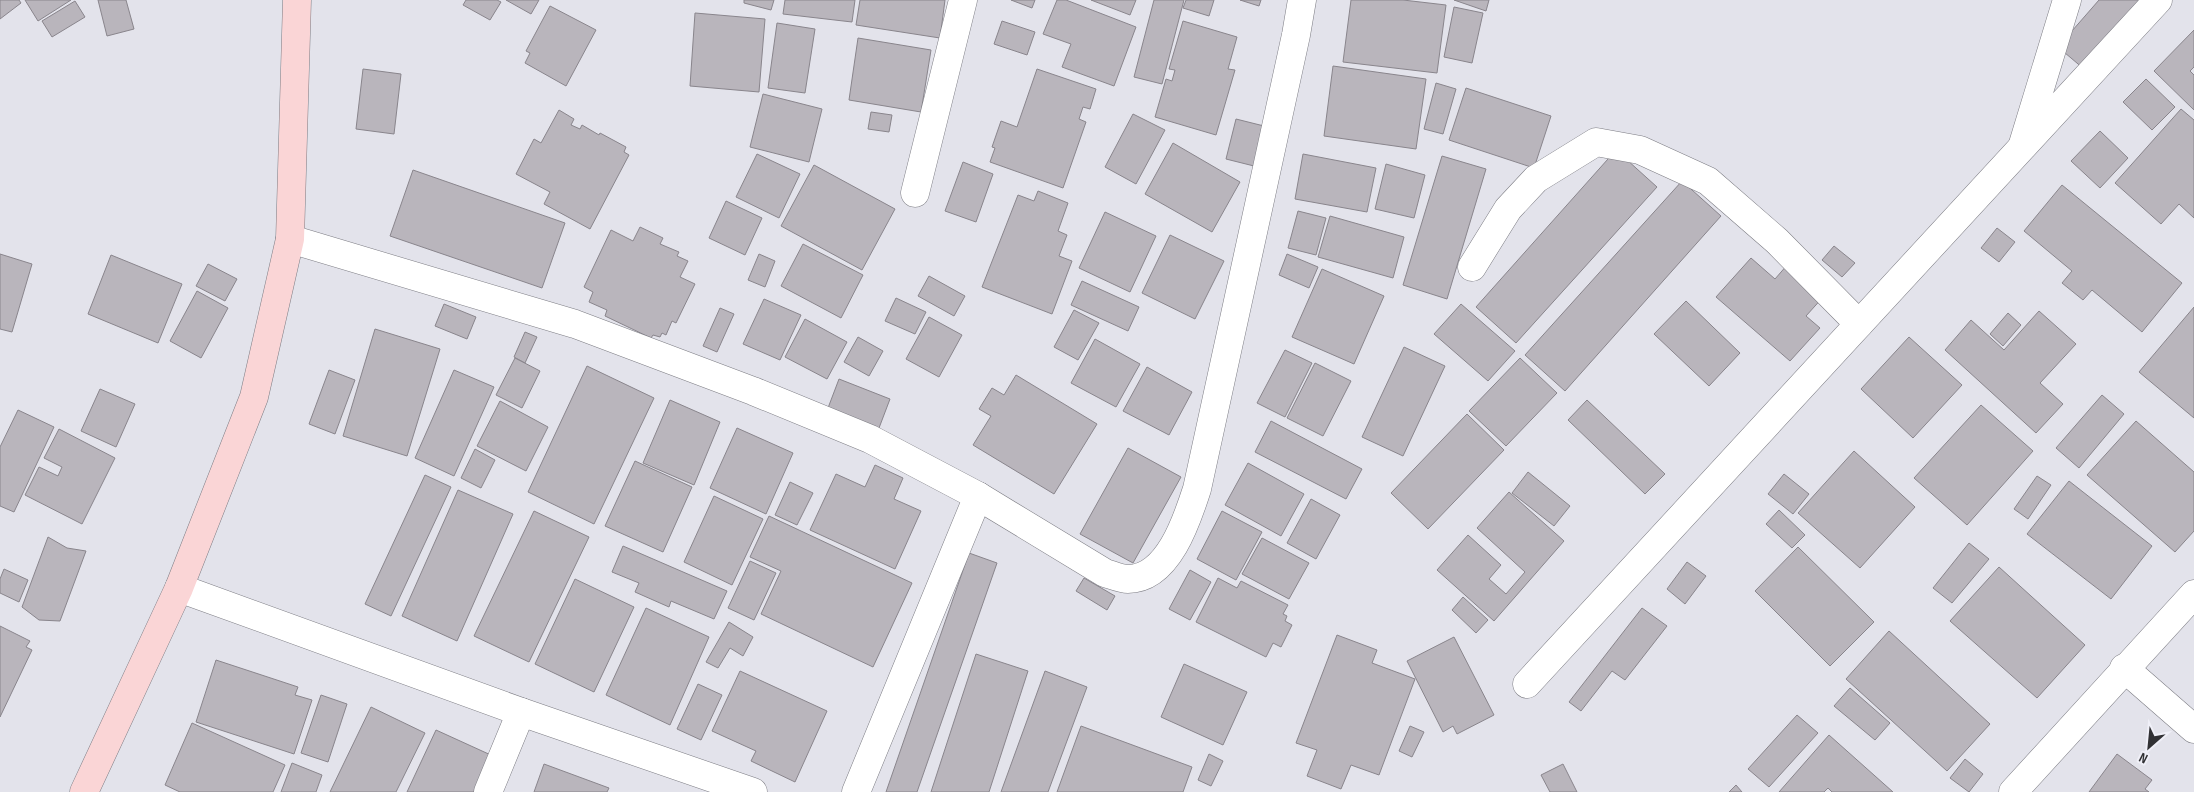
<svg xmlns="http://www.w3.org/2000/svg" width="2194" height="792" viewBox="0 0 2194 792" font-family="'Sofia Sans Condensed',sans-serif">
  <rect width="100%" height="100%" fill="#e3e3eb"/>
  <g fill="#b9b5bc" stroke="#89858c">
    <path d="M0,0H19L21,3L0,19Z"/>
    <path d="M25,0H71L38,21Z"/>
    <path d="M98,0H126L134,29L107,36Z"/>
    <path d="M466,0H497L501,2L490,20L463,5Z"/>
    <path d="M506,0H539L531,14Z"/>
    <path d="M744,0H774L771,10L744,3Z"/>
    <path d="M785,0H855L852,22L783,14Z"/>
    <path d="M860,0H945L940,38L856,25Z"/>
    <path d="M1011,0H1035L1032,8Z"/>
    <path d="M1057,0H1066L1136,27L1114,86L1062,67L1071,44L1043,34Z"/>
    <path d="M1091,0H1136L1130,15Z"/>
    <path d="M1154,0H1184L1162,84L1134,77Z"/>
    <path d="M1186,0H1214L1209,16L1183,8Z"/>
    <path d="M1240,0H1261L1259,6Z"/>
    <path d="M1351,0H1403L1446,5L1437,73L1343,62Z"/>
    <path d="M1454,0H1489L1486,11Z"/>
    <path d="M2099,0H2144L2084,69L2058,47Z"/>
    <path d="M75,1L85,17L52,37L42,21Z"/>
    <path d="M550,6L596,30L566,86L525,63L530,53L526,51Z"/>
    <path d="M1454,7L1483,13L1472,63L1444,57Z"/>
    <path d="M695,13L765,19L759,92L690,86Z"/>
    <path d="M1002,21L1035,32L1027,55L994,44Z"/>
    <path d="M1183,21L1237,37L1228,69L1235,70L1216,135L1155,117L1166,79L1172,81L1175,70L1169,69Z"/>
    <path d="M777,23L815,29L805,93L768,88Z"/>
    <path d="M2194,30V67L2190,71L2194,75V110L2154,71Z"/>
    <path d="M858,38L931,50L921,112L849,100Z"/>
    <path d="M1333,66L1426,79L1416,149L1324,136Z"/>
    <path d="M363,69L401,74L394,134L356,129Z"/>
    <path d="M1037,69L1096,89L1090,109L1083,107L1079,119L1086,122L1063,188L990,162L995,148L992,147L1001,121L1017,127Z"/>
    <path d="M2146,79L2175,107L2152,130L2123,102Z"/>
    <path d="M1436,83L1456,89L1443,134L1424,129Z"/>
    <path d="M1466,88L1551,116L1534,168L1449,140Z"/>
    <path d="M763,94L822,109L809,162L750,147Z"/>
    <path d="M2181,109L2194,120V218L2179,204L2161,224L2115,183Z"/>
    <path d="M559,110L574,119L571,125L580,129L582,125L599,135L600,133L626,147L624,152L629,155L590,229L544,204L550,192L516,174L534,139L541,143Z"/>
    <path d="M871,112L892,115L889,132L868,129Z"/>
    <path d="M1133,114L1165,130L1136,184L1105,167Z"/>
    <path d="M1236,119L1264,126L1254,166L1226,159Z"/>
    <path d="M2100,131L2128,158L2100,188L2071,161Z"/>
    <path d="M1173,143L1240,182L1212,232L1145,194Z"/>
    <path d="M1616,150L1657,187L1516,343L1476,307Z"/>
    <path d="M757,154L800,174L779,218L736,197Z"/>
    <path d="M1303,154L1376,168L1367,212L1295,199Z"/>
    <path d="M1442,156L1486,169L1447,299L1403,285Z"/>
    <path d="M963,162L993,174L976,222L945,211Z"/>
    <path d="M1386,164L1425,175L1414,218L1375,209Z"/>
    <path d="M814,165L895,209L862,270L781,226Z"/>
    <path d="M413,170L565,223L542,288L390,236Z"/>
    <path d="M1682,181L1721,216L1565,391L1525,355Z"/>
    <path d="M2062,185L2182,283L2142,332L2092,290L2083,300L2062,283L2072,271L2024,231Z"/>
    <path d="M1038,191L1068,203L1058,231L1067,235L1059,256L1072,261L1052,314L982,287L1018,195L1034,201Z"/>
    <path d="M726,201L762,218L745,255L709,238Z"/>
    <path d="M1298,211L1326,218L1316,255L1288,248Z"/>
    <path d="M1105,212L1156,236L1130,292L1079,268Z"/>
    <path d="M1330,216L1404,237L1393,278L1318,257Z"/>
    <path d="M640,227L663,238L660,244L679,252L677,256L688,261L680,277L695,284L676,323L672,321L666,335L662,333L660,337L653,335L651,338L605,316L607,310L589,302L593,292L584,287L611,230L633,241Z"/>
    <path d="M1997,228L2015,242L1999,262L1981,248Z"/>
    <path d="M1170,235L1224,261L1195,319L1142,293Z"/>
    <path d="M803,244L863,275L841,318L781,286Z"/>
    <path d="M1834,246L1855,263L1842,277L1822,260Z"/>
    <path d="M0,254L32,264L12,332L0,329Z"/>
    <path d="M759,254L775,261L765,287L748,280Z"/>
    <path d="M1287,254L1318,267L1309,288L1279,275Z"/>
    <path d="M111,255L182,284L158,343L88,314Z"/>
    <path d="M1751,258L1775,279L1788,264L1824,296L1806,316L1820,328L1790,361L1716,297Z"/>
    <path d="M208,264L237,279L225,301L196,286Z"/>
    <path d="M1322,269L1384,296L1354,364L1292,337Z"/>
    <path d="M929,276L965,296L954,316L918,296Z"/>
    <path d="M1082,281L1139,307L1128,331L1071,305Z"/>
    <path d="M197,291L228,308L201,358L170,341Z"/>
    <path d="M896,298L926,312L915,334L885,321Z"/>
    <path d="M764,299L801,315L780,360L743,344Z"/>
    <path d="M1686,301L1740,353L1709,386L1654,334Z"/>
    <path d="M444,304L476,317L467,339L435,326Z"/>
    <path d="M1461,304L1515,351L1488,381L1434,334Z"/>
    <path d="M2194,307V418L2139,372Z"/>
    <path d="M720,308L734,314L717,352L703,346Z"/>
    <path d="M1074,310L1099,323L1078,360L1054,347Z"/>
    <path d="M2039,311L2076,344L2040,383L2063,404L2036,433L1945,350L1971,320L2004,350Z"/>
    <path d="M2008,313L2021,325L2003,346L1990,334Z"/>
    <path d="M929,317L962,335L939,377L906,359Z"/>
    <path d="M805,319L847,342L827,379L785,357Z"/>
    <path d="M375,329L440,349L407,456L343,436Z"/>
    <path d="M525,332L537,337L525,363L514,357Z"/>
    <path d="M858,337L883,351L869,376L844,362Z"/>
    <path d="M1909,337L1962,385L1913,438L1861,389Z"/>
    <path d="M1095,339L1140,364L1116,407L1071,383Z"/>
    <path d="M1404,347L1445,366L1403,456L1362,437Z"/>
    <path d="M1285,350L1312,363L1285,417L1257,403Z"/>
    <path d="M515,358L540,371L522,408L496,395Z"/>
    <path d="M1520,358L1557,393L1506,446L1469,411Z"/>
    <path d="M1315,363L1351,381L1323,436L1287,418Z"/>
    <path d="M587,366L654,398L594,524L528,492Z"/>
    <path d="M1147,367L1192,392L1169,435L1123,411Z"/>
    <path d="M329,370L355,380L335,434L309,424Z"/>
    <path d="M454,370L494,387L454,476L415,458Z"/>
    <path d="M1016,375L1097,424L1054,494L973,445L991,416L979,409L992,388L1004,395Z"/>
    <path d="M839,379L890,399L879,428L828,408Z"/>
    <path d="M100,389L135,404L116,447L81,431Z"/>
    <path d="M2102,395L2124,414L2079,468L2056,448Z"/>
    <path d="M670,400L720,422L694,485L643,463Z"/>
    <path d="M1587,400L1665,474L1645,494L1568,420Z"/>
    <path d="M500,401L548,427L526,471L477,446Z"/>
    <path d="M1981,405L2033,451L1967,525L1914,478Z"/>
    <path d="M18,410L54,427L14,512L0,506V447Z"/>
    <path d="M1467,414L1504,450L1428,529L1391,493Z"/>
    <path d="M1271,421L1362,469L1346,499L1255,452Z"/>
    <path d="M2136,421L2194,472V531L2175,552L2087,475Z"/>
    <path d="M737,428L793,453L766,514L710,488Z"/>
    <path d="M59,429L115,458L82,524L25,495L39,467L58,476L62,467L44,458Z"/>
    <path d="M1128,448L1181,477L1133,563L1080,534Z"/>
    <path d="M475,449L495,460L481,488L461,478Z"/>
    <path d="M1854,451L1915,507L1860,568L1798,513Z"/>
    <path d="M635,461L692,487L663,552L605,526Z"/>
    <path d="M1248,463L1304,494L1281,536L1225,505Z"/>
    <path d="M875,465L903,478L894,499L921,511L895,569L810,530L836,474L865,487Z"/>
    <path d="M1528,472L1570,506L1554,526L1512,493Z"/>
    <path d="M1784,474L1809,494L1793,514L1768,494Z"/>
    <path d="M425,475L451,487L391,616L365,604Z"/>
    <path d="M2037,476L2051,485L2028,519L2014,509Z"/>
    <path d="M2069,481L2152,546L2111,599L2027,534Z"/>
    <path d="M790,482L813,493L797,525L775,515Z"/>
    <path d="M458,490L513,514L457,641L402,616Z"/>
    <path d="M1509,492L1564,541L1494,621L1437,570L1468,535L1501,565L1489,579L1506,594L1525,572L1477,528Z"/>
    <path d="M714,496L763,519L732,585L684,562Z"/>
    <path d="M1311,499L1340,515L1316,559L1287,543Z"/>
    <path d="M1779,510L1805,535L1792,548L1766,524Z"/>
    <path d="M534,511L589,537L529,662L474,636Z"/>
    <path d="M1222,511L1262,532L1236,580L1197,559Z"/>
    <path d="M769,516L912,583L873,667L761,614L781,571L750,557Z"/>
    <path d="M48,537L67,548L86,551L60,621L39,620L22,607Z"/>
    <path d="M1262,538L1309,563L1289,599L1242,574Z"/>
    <path d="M1969,543L1989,559L1952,603L1933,588Z"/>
    <path d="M623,546L727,591L714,619L671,601L669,607L635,592L639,583L612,572Z"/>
    <path d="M1798,547L1874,622L1830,666L1755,591Z"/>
    <path d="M969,553L997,563L917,792H886Z"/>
    <path d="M750,561L776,573L754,620L728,608Z"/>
    <path d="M1687,562L1706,576L1685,604L1667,589Z"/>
    <path d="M1999,567L2085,645L2037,698L1950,621Z"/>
    <path d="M4,569L28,580L19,602L0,593V579Z"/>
    <path d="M1190,570L1211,582L1190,620L1169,609Z"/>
    <path d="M1084,578L1115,596L1107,610L1076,591Z"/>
    <path d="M1218,578L1237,588L1241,581L1288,605L1283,614L1287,616L1285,621L1292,625L1281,647L1273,643L1266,657L1196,622Z"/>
    <path d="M575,579L634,607L594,692L535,664Z"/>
    <path d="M1463,597L1488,620L1476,633L1452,610Z"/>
    <path d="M646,608L709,637L670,725L606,695Z"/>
    <path d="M1642,608L1667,626L1625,680L1612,671L1581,711L1569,702Z"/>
    <path d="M729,622L753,637L743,656L730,648L718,668L706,662Z"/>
    <path d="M0,626L30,641L26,647L32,650L0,717Z"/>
    <path d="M1889,631L1990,724L1947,771L1846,679Z"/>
    <path d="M1337,635L1377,650L1372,663L1415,679L1379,775L1351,765L1341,789L1307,776L1317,750L1296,743Z"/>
    <path d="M1454,637L1494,715L1457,734L1453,726L1443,732L1407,661Z"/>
    <path d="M976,654L1028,671L989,792H931Z"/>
    <path d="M216,660L298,687L295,695L312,700L294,754L196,722Z"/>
    <path d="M1184,664L1247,692L1223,745L1161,717Z"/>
    <path d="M740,671L827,711L795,782L751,761L756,751L712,731Z"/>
    <path d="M1045,671L1087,687L1048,792H1001Z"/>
    <path d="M698,684L722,695L701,740L677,729Z"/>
    <path d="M1850,688L1890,723L1875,740L1834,706Z"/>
    <path d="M321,695L347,704L328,762L301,753Z"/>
    <path d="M371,707L425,733L396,792H330Z"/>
    <path d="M1797,715L1818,733L1769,787L1748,769Z"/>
    <path d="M192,723L285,765L273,792H180L165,785Z"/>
    <path d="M1081,726L1192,767L1183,792H1057Z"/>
    <path d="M1410,726L1424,732L1412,757L1399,751Z"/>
    <path d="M436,730L493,756L477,792H407Z"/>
    <path d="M1829,735L1893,792H1832L1828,788L1824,792H1779Z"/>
    <path d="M1209,754L1223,761L1211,786L1198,780Z"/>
    <path d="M2117,754L2152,780L2145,789L2149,792H2089Z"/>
    <path d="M1965,759L1983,774L1969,792L1950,778Z"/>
    <path d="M292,763L322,775L316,792H281Z"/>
    <path d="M544,764L609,788L607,792H534Z"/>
    <path d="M1563,764L1577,792H1550L1541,775Z"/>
    <path d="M1736,785L1742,792H1729Z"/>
  </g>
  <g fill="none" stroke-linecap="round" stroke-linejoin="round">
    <g stroke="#7d7d84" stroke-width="29">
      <g id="street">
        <path d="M2023,144L2067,0"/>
        <path d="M915,193L963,0"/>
        <path d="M290,239L575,324L753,391L870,439L978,496L1105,573C1112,575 1121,579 1128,579C1168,579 1187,520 1197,489L1296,35L1302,0"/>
        <path d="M1472,267L1508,209L1536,179L1596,142L1640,150L1708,181L1777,241L1859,324"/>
        <path d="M179,588L521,712L753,792"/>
        <path d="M2124,668L2194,729"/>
        <path d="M1527,684L2158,0"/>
        <path d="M488,792L521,712"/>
        <path d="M856,792L978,496"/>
        <path d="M2013,792L2194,594"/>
      </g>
    </g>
    <g stroke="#7d7d84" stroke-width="29">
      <path id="secondary" d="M84,792L179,588L254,397L290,239L297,0"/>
    </g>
    <use href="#street" stroke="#fff" stroke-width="28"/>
    <use href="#secondary" stroke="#fad5d6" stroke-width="28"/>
  </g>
  <g transform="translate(2149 747) rotate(207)" stroke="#f0f0f8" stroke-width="4" paint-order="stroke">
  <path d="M0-4L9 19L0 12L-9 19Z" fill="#313134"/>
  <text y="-8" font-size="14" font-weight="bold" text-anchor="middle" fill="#313134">N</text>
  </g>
</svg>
